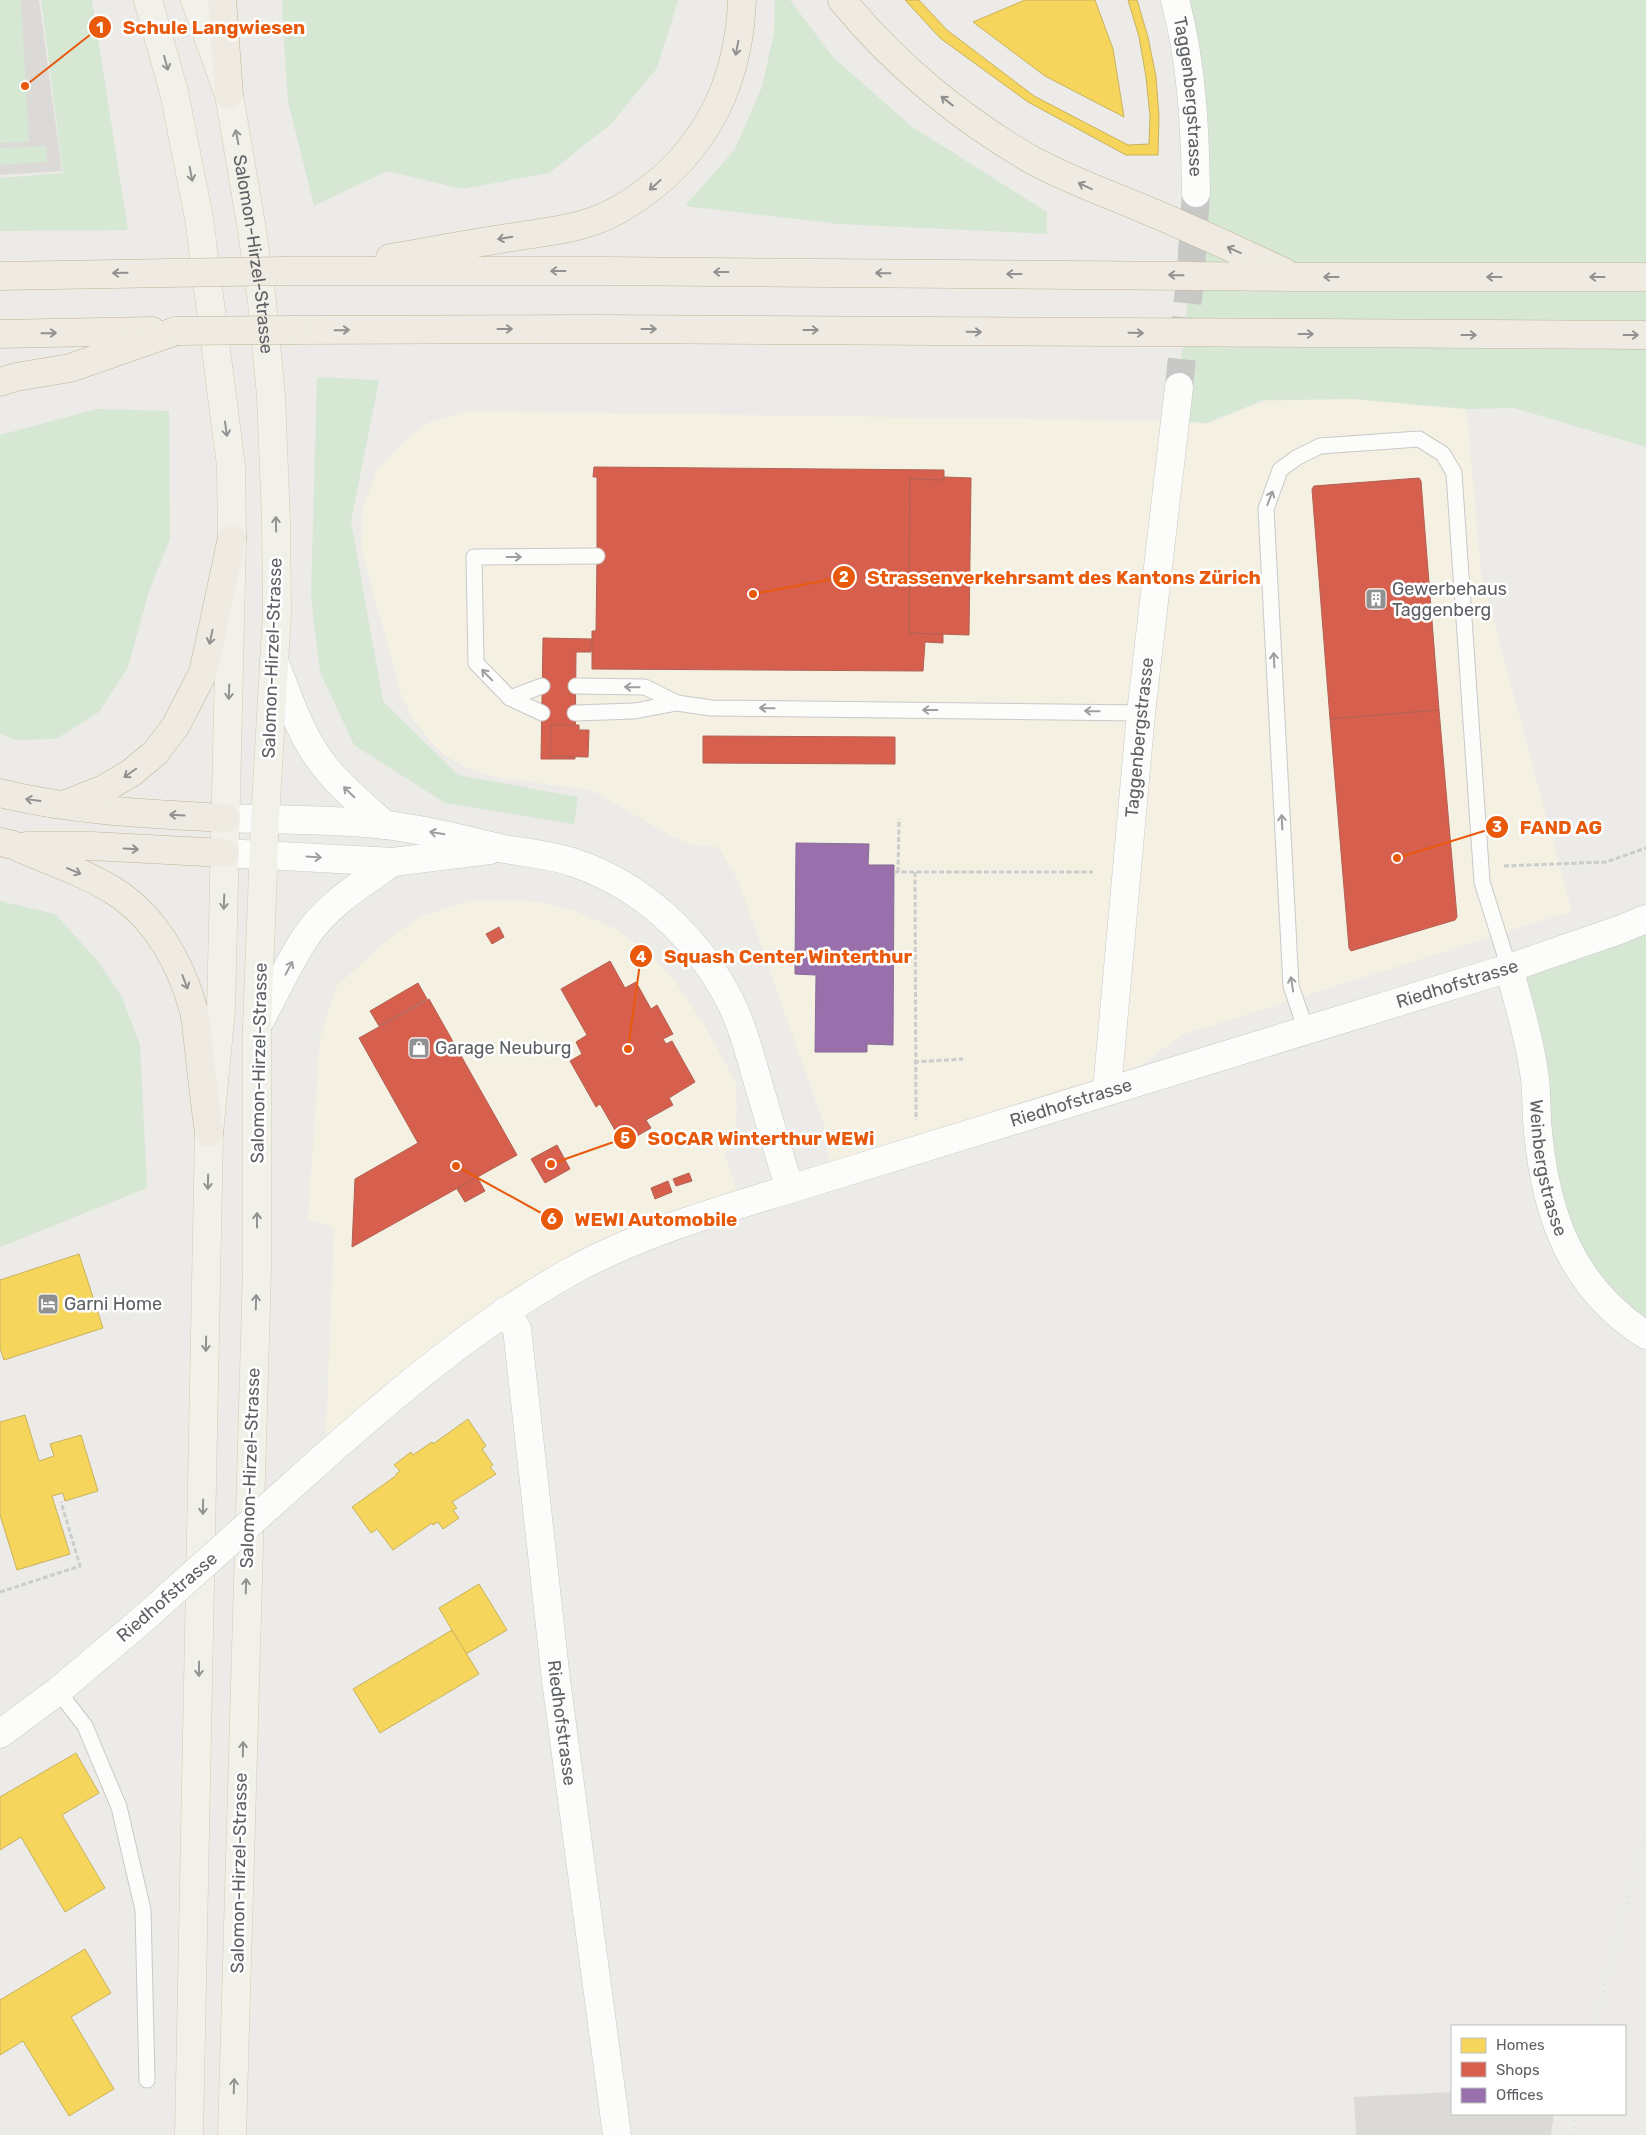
<svg xmlns="http://www.w3.org/2000/svg" width="1646" height="2135" viewBox="0 0 1646 2135" font-family="Rubik,sans-serif">
  <rect width="100%" height="100%" fill="#ecebe7"/>
  <g fill="#f4f0e2">
    <path d="M1352,399L1467,410L1481,574L1572,911L1182,1035L1107,1090L831,1176L824,1125L738,880L718,847L693,845L671,836L597,793L584,789L496,777L469,769L446,756L430,741L413,719L402,697L361,548L362,510L377,470L410,436L430,422L466,411L1175,421L1207,424L1265,401Z"/>
    <path d="M472,900L533,901L575,911L616,929L651,954L679,987L706,1028L736,1083L737,1110L734,1149L724,1153L742,1204L569,1272L325,1456L334,1228L308,1219L320,1038L337,986L382,944L421,916Z"/>
  </g>
  <g fill="#dcdad6">
    <path d="M0,0H39L62,171L0,175Z"/>
    <path d="M1452,2092V2114H1554L1551,2135H1356L1354,2097Z"/>
  </g>
  <g fill="#d6e7d4">
    <path d="M0,0H21L29,142L0,143Z"/>
    <path d="M41,0H92L128,230L0,231V178L63,173Z"/>
    <path d="M283,0H678V1L657,68L611,124L549,173L462,189L387,171L314,206L288,102L282,9Z"/>
    <path d="M775,0H790L833,57L911,126L1047,212V234L839,224L685,206L735,149L762,87L774,33Z"/>
    <path d="M1175,0H1646V447L1514,408L1468,409L1353,399L1264,400L1206,423L1175,421L1191,269L1196,193Z"/>
    <path d="M46,146L47,162L0,165V148Z"/>
    <path d="M317,377L379,380L351,522L383,701L458,775L578,797L574,824L445,803L354,745L320,672L311,597Z"/>
    <path d="M97,409L169,411L170,539L149,591L128,667L99,712L56,739L15,740L0,733V435Z"/>
    <path d="M0,901L55,914L96,959L122,997L140,1045L147,1188L0,1247Z"/>
    <path d="M1646,919V1335L1565,1246L1509,968Z"/>
  </g>
  <g fill="#f6d55c" stroke="#c8b25e">
    <path d="M905,0H919L947,30L1034,96L1128,145L1149,144L1150,116L1146,77L1139,37L1128,0H1137L1148,37L1156,77L1159,116L1158,155H1126L1028,102L940,38Z"/>
    <path d="M1025,0H1095L1113,49L1124,117L1045,76L973,22Z"/>
    <path d="M79,1254L103,1328L4,1360L0,1348V1280Z"/>
    <path d="M25,1415L39,1461L54,1456L50,1444L81,1435L98,1491L65,1501L63,1493L52,1496L70,1554L17,1570L0,1515V1422Z"/>
    <path d="M468,1419L486,1446L482,1449L493,1465L490,1467L496,1474L452,1502L457,1508L453,1510L459,1518L443,1529L438,1522L433,1525L432,1523L393,1550L377,1529L371,1533L352,1507L397,1475L396,1474L400,1471L394,1465L411,1452L413,1455L432,1442L433,1444Z"/>
    <path d="M479,1584L507,1630L466,1654L439,1608Z"/>
    <path d="M452,1630L479,1674L380,1733L353,1689Z"/>
    <path d="M76,1753L99,1793L62,1815L105,1888L65,1912L21,1837L0,1850V1797Z"/>
    <path d="M85,1949L111,1993L71,2017L114,2089L69,2116L23,2041L0,2055V2000Z"/>
  </g>
  <g fill="#d6604d" stroke="#b26054">
    <path d="M594,467L944,470V480L910,479L909,633L943,634V643L925,642L923,671L592,669V631H596L597,556V477H593Z"/>
    <path d="M944,477L971,478L969,635L909,633L910,479L944,480Z"/>
    <path d="M1419,478L1421,481L1439,710L1330,719L1312,489L1314,486Z"/>
    <path d="M543,638L592,639L591,652H576L575,759H541Z"/>
    <path d="M1439,710L1457,917L1455,920L1351,951L1349,948L1330,719Z"/>
    <path d="M551,725H579V730H589L588,757L550,756Z"/>
    <path d="M703,736L895,737V764L703,763Z"/>
    <path d="M499,927L504,937L492,944L486,934Z"/>
    <path d="M610,961L625,988L636,982L651,1009L657,1005L673,1034L663,1039L666,1044L672,1041L695,1082L669,1098L673,1105L646,1120L651,1128L623,1144L600,1104L596,1107L570,1061L582,1054L576,1042L587,1035L561,989Z"/>
    <path d="M418,983L427,999L379,1026L370,1011Z"/>
    <path d="M429,999L517,1155L352,1247L355,1179L418,1143L359,1038Z"/>
    <path d="M557,1145L570,1169L545,1183L531,1159Z"/>
    <path d="M689,1173L692,1181L676,1186L673,1179Z"/>
    <path d="M477,1177L485,1191L465,1202L457,1189Z"/>
    <path d="M668,1181L672,1192L655,1199L651,1188Z"/>
  </g>
  <path fill="#9970ab" stroke="#876b96" d="M796,843L869,844L868,865H894L893,1045L867,1044V1052H815L816,975L795,974Z"/>
  <g fill="none" stroke-linecap="round" stroke-linejoin="round">
    <path stroke="#c8c8c6" stroke-width="28" stroke-dasharray="28 14" stroke-linecap="butt" d="M1179,387L1191,269L1196,193"/>
    <g stroke="#c9c9c9" stroke-width="17">
      <g id="service">
        <path d="M542,686L510,698L476,663L474,557L597,556"/>
        <path d="M576,686L645,687L677,703"/>
        <path d="M510,698L542,713"/>
        <path d="M575,713L634,711L677,703L711,708L1141,713"/>
        <path d="M1306,1030L1291,986L1266,509L1280,470L1296,458L1320,446L1419,439L1443,454L1454,473L1482,882L1509,968"/>
        <path d="M58,1691L85,1726L119,1807L143,1910L147,2080"/>
      </g>
    </g>
    <g stroke="#c9c9c9" stroke-width="29">
      <g id="minor">
        <path id="s1" d="M1175,0C1192,63 1195,128 1196,193"/>
        <path id="s2" d="M1509,968C1519,1005 1530,1041 1535,1079C1537,1097 1536,1115 1538,1132C1546,1216 1572,1288 1646,1335"/>
        <path id="s3" d="M1107,1090L1141,713L1179,387"/>
        <path id="s4" d="M505,1311L517,1329L556,1680L617,2135"/>
      </g>
    </g>
    <g stroke="#c9c9c9" stroke-width="29">
      <g id="tertiary">
        <path d="M274,661C285,688 294,717 309,743C327,776 357,800 385,825"/>
        <path d="M226,818C278,820 335,819 387,825C425,830 462,839 499,848C525,853 550,854 575,863C642,886 696,936 729,999C743,1026 750,1056 759,1086C769,1120 779,1155 790,1189"/>
        <path d="M225,853L393,862L490,850"/>
        <path d="M257,1026C273,998 286,968 303,941C324,907 361,884 393,862"/>
        <path id="s5" d="M324,1457C401,1389 478,1324 568,1273C637,1234 715,1212 790,1189L1509,968L1619,930L1646,919"/>
        <path d="M0,1734L58,1691L141,1621"/>
      </g>
    </g>
    <g stroke="#d2cbb7" stroke-width="29">
      <g id="primary">
        <path d="M148,0L174,92L199,218L231,466L232,538L221,1010L209,1133L189,2135"/>
        <path id="s6" d="M195,0L229,95L251,224L262,302L271,396L276,520L277,612L265,820L257,1026V1269L232,2135"/>
      </g>
    </g>
    <g stroke="#c1b597" stroke-width="29">
      <g id="motorway">
        <path d="M222,0L229,95"/>
        <path d="M842,0C894,64 961,119 1032,160C1067,179 1103,192 1139,207C1188,227 1236,250 1284,272"/>
        <path d="M390,258C432,251 473,243 514,237C543,232 571,230 599,219C622,210 644,194 663,178C716,130 739,71 742,0"/>
        <path d="M286,271H603L1295,277H1646"/>
        <path d="M0,276L169,273"/>
        <path d="M294,330L600,329L1646,335"/>
        <path d="M0,334L152,331"/>
        <path d="M0,382L16,377L70,368L176,331"/>
        <path d="M0,793C73,811 150,814 226,818"/>
        <path d="M66,804L104,789L131,773L155,753L175,727L203,673L232,538"/>
        <path d="M0,842L13,845C46,860 82,871 114,891C154,916 181,963 193,1008C197,1021 197,1036 199,1050C202,1077 205,1105 209,1133"/>
        <path d="M27,846H91L225,853"/>
      </g>
    </g>
    <g stroke="#c9cdcb" stroke-width="3" stroke-dasharray="5 2.5" stroke-linecap="butt">
      <path d="M1504,866L1606,862L1646,848"/>
      <path d="M894,872H1093"/>
      <path d="M898,872L899,819"/>
      <path d="M915,872L916,1120"/>
      <path d="M914,1062L963,1059"/>
      <path d="M0,1592L80,1566L61,1502"/>
    </g>
    <use href="#service" stroke="#fcfcfb" stroke-width="15"/>
    <use href="#minor" stroke="#fcfcfb" stroke-width="28"/>
    <use href="#tertiary" stroke="#fcfcfb" stroke-width="28"/>
    <use href="#primary" stroke="#f2f1e9" stroke-width="28"/>
    <use href="#motorway" stroke="#efebe2" stroke-width="28"/>
    <g stroke="#e3e2e2" stroke-width="4" stroke-dasharray="1 6" stroke-linecap="butt">
      <path d="M1595,2026L1611,1959L1646,1831"/>
      <path d="M1572,2135L1576,2114"/>
    </g>
    <g stroke="#c9c9c9" stroke-width="29" stroke-linecap="butt">
      <path id="tertiary-bridge" d="M141,1621L324,1457"/>
    </g>
    <g stroke="#c1b597" stroke-width="29" stroke-linecap="butt">
      <g id="motorway-bridge">
        <path d="M169,273L286,271"/>
        <path d="M176,331L294,330"/>
      </g>
    </g>
    <use href="#tertiary-bridge" stroke="#fcfcfb" stroke-width="28"/>
    <use href="#motorway-bridge" stroke="#efebe2" stroke-width="28"/>
  </g>
  <defs><path id="oneway-shaft" d="M-6 0H5M1.5-3L5.5 0L1.5 3" fill="none" stroke-width="1.6" stroke-linecap="round" stroke-linejoin="round" transform="scale(1.25)"/></defs>
  <g stroke="#909190">
    <use href="#oneway-shaft" transform="translate(737 48) rotate(101)"/>
    <use href="#oneway-shaft" transform="translate(947 101) rotate(-142)"/>
    <use href="#oneway-shaft" transform="translate(655 185) rotate(138)"/>
    <use href="#oneway-shaft" transform="translate(1085 186) rotate(-155)"/>
    <use href="#oneway-shaft" transform="translate(505 238) rotate(170)"/>
    <use href="#oneway-shaft" transform="translate(1234 250) rotate(-156)"/>
    <use href="#oneway-shaft" transform="translate(558 271) rotate(-180)"/>
    <use href="#oneway-shaft" transform="translate(721 272) rotate(-180)"/>
    <use href="#oneway-shaft" transform="translate(120 273) rotate(179)"/>
    <use href="#oneway-shaft" transform="translate(883 273) rotate(-179)"/>
    <use href="#oneway-shaft" transform="translate(1014 274) rotate(-180)"/>
    <use href="#oneway-shaft" transform="translate(1176 275) rotate(-179)"/>
    <use href="#oneway-shaft" transform="translate(1331 277) rotate(180)"/>
    <use href="#oneway-shaft" transform="translate(1494 277) rotate(180)"/>
    <use href="#oneway-shaft" transform="translate(1597 277) rotate(-180)"/>
    <use href="#oneway-shaft" transform="translate(505 329)"/>
    <use href="#oneway-shaft" transform="translate(649 329)"/>
    <use href="#oneway-shaft" transform="translate(342 330) rotate(-1)"/>
    <use href="#oneway-shaft" transform="translate(811 330)"/>
    <use href="#oneway-shaft" transform="translate(974 332) rotate(1)"/>
    <use href="#oneway-shaft" transform="translate(49 333) rotate(-1)"/>
    <use href="#oneway-shaft" transform="translate(1136 333) rotate(1)"/>
    <use href="#oneway-shaft" transform="translate(1306 334)"/>
    <use href="#oneway-shaft" transform="translate(1469 335)"/>
    <use href="#oneway-shaft" transform="translate(1631 335)"/>
    <use href="#oneway-shaft" transform="translate(211 637) rotate(102)"/>
    <use href="#oneway-shaft" transform="translate(130 773) rotate(145)"/>
    <use href="#oneway-shaft" transform="translate(33 800) rotate(-172)"/>
    <use href="#oneway-shaft" transform="translate(177 815) rotate(-177)"/>
    <use href="#oneway-shaft" transform="translate(131 849) rotate(3)"/>
    <use href="#oneway-shaft" transform="translate(74 871) rotate(23)"/>
    <use href="#oneway-shaft" transform="translate(185 982) rotate(69)"/>
  </g>
  <g stroke="#919393">
    <use href="#oneway-shaft" transform="translate(166 63) rotate(75)"/>
    <use href="#oneway-shaft" transform="translate(237 137) rotate(-101)"/>
    <use href="#oneway-shaft" transform="translate(191 174) rotate(79)"/>
    <use href="#oneway-shaft" transform="translate(226 429) rotate(82)"/>
    <use href="#oneway-shaft" transform="translate(276 524) rotate(-91)"/>
    <use href="#oneway-shaft" transform="translate(229 692) rotate(92)"/>
    <use href="#oneway-shaft" transform="translate(224 902) rotate(92)"/>
    <use href="#oneway-shaft" transform="translate(208 1182) rotate(91)"/>
    <use href="#oneway-shaft" transform="translate(257 1220) rotate(-90)"/>
    <use href="#oneway-shaft" transform="translate(256 1302) rotate(-88)"/>
    <use href="#oneway-shaft" transform="translate(206 1344) rotate(91)"/>
    <use href="#oneway-shaft" transform="translate(203 1507) rotate(91)"/>
    <use href="#oneway-shaft" transform="translate(246 1586) rotate(-88)"/>
    <use href="#oneway-shaft" transform="translate(199 1669) rotate(91)"/>
    <use href="#oneway-shaft" transform="translate(243 1749) rotate(-89)"/>
    <use href="#oneway-shaft" transform="translate(234 2086) rotate(-88)"/>
  </g>
  <g stroke="#9d9ea0">
    <use href="#oneway-shaft" transform="translate(1270 498) rotate(-69)"/>
    <use href="#oneway-shaft" transform="translate(514 557)"/>
    <use href="#oneway-shaft" transform="translate(1274 660) rotate(-93)"/>
    <use href="#oneway-shaft" transform="translate(487 675) rotate(-134)"/>
    <use href="#oneway-shaft" transform="translate(632 687) rotate(-179)"/>
    <use href="#oneway-shaft" transform="translate(767 708) rotate(-179)"/>
    <use href="#oneway-shaft" transform="translate(930 710) rotate(-180)"/>
    <use href="#oneway-shaft" transform="translate(1092 711) rotate(-179)"/>
    <use href="#oneway-shaft" transform="translate(349 792) rotate(-136)"/>
    <use href="#oneway-shaft" transform="translate(1282 822) rotate(-93)"/>
    <use href="#oneway-shaft" transform="translate(437 833) rotate(-171)"/>
    <use href="#oneway-shaft" transform="translate(314 857) rotate(4)"/>
    <use href="#oneway-shaft" transform="translate(289 968) rotate(-62)"/>
    <use href="#oneway-shaft" transform="translate(1292 984) rotate(-99)"/>
  </g>
  <defs>
    <g id="building-square" transform="scale(1.125)"><rect x="-9" y="-9" width="18" height="18" rx="4" fill="#8f9192" stroke="#fff"/><path d="M-4-6H4V6H1V3H-1V6H-4ZM-2.5-4.3h1.7v1.8h-1.7ZM.8-4.3h1.7v1.8H.8ZM-2.5-1h1.7V.8h-1.7ZM.8-1h1.7V.8H.8Z" fill="#fff"/></g>
    <g id="shop-square" transform="scale(1.125)"><rect x="-9" y="-9" width="18" height="18" rx="4" fill="#8f9192" stroke="#fff"/><path d="M-5-2.5h2.3a2.7 3.5 0 0 1 5.4 0H5L5.5 6h-11ZM-1.5-2.5h3a1.5 2.3 0 0 0-3 0Z" fill="#fff"/></g>
    <g id="hotel-square" transform="scale(1.125)"><rect x="-9" y="-9" width="18" height="18" rx="4" fill="#8f9192" stroke="#fff"/><path d="M-6-4.5h1.5V1H6V5H4.5V3h-9V5H-6ZM-4 0a1.8 1.8 0 1 1 3.6 0ZM.5 0V-2.5h3Q6-2.5 6 0Z" fill="#fff"/></g>
  </defs>
  <g fill-rule="evenodd">
    <use href="#building-square" x="1376" y="599"/>
    <use href="#shop-square" x="419" y="1048"/>
    <use href="#hotel-square" x="48" y="1304"/>
  </g>
  <g text-anchor="middle" stroke-width="5" stroke-linejoin="round" paint-order="stroke">
    <g font-size="18" fill="#5d6064" stroke="#fff">
      <text dy="6" stroke="none"><textPath href="#s1" startOffset="98">Taggenbergstrasse</textPath></text>
      <text dy="6" stroke="none"><textPath href="#s6" startOffset="262">Salomon-Hirzel-Strasse</textPath></text>
      <text transform="translate(272 658) rotate(-88)" y="6">Salomon-Hirzel-Strasse</text>
      <text dy="6" stroke="none"><textPath href="#s3" startOffset="354">Taggenbergstrasse</textPath></text>
      <text dy="6" stroke="none"><textPath href="#s5" startOffset="1242">Riedhofstrasse</textPath></text>
      <text transform="translate(259 1063) rotate(-89)" y="6">Salomon-Hirzel-Strasse</text>
      <text dy="6" stroke="none"><textPath href="#s5" startOffset="838">Riedhofstrasse</textPath></text>
      <text dy="6" stroke="none"><textPath href="#s2" startOffset="204">Weinbergstrasse</textPath></text>
      <text transform="translate(250 1468) rotate(-88)" y="6">Salomon-Hirzel-Strasse</text>
      <text transform="translate(167 1597) rotate(-41)" y="6">Riedhofstrasse</text>
      <text dy="6" stroke="none"><textPath href="#s4" startOffset="418">Riedhofstrasse</textPath></text>
      <text transform="translate(239 1873) rotate(-89)" y="6">Salomon-Hirzel-Strasse</text>
    </g>
    <g font-size="18" fill="#5d6064" stroke="#fff" text-anchor="start">
      <text x="1392" y="595">Gewerbehaus<tspan x="1392" dy="21">Taggenberg</tspan></text>
      <text x="435" y="1054">Garage Neuburg</text>
      <text x="64" y="1310">Garni Home</text>
    </g>
  </g>
  <path fill="none" stroke="#e8590c" stroke-width="2" d="M25 86L100 27M753 594L844 577M1397 858L1497 827M628 1049L641 956M551 1164L625 1138M456 1166L552 1219"/>
  <g fill="#e8590c" stroke="#fff" stroke-width="2">
    <circle cx="25" cy="86" r="5"/>
    <circle cx="753" cy="594" r="5"/>
    <circle cx="1397" cy="858" r="5"/>
    <circle cx="628" cy="1049" r="5"/>
    <circle cx="551" cy="1164" r="5"/>
    <circle cx="456" cy="1166" r="5"/>
    <circle cx="100" cy="27" r="12"/>
    <circle cx="844" cy="577" r="12"/>
    <circle cx="1497" cy="827" r="12"/>
    <circle cx="641" cy="956" r="12"/>
    <circle cx="625" cy="1138" r="12"/>
    <circle cx="552" cy="1219" r="12"/>
  </g>
  <g font-size="15" text-anchor="middle" font-weight="bold" fill="#fff">
    <text x="100" y="33">1</text>
    <text x="844" y="582">2</text>
    <text x="1497" y="832">3</text>
    <text x="641" y="962">4</text>
    <text x="625" y="1143">5</text>
    <text x="552" y="1224">6</text>
  </g>
  <g font-size="19" text-anchor="middle" font-weight="bold" fill="#e8590c" stroke="#fff" stroke-width="5" stroke-linejoin="round" paint-order="stroke">
    <text x="214" y="34">Schule Langwiesen</text>
    <text x="1064" y="584">Strassenverkehrsamt des Kantons Zürich</text>
    <text x="1561" y="834">FAND AG</text>
    <text x="788" y="963">Squash Center Winterthur</text>
    <text x="761" y="1145">SOCAR Winterthur WEWi</text>
    <text x="656" y="1226">WEWI Automobile</text>
  </g>
  <rect x="1451" y="2025" width="175" height="90" fill="#ffffff" stroke="#bebfc1"/>
  <rect x="1461" y="2038" width="25" height="15" fill="#f6d55c" stroke="#bebfc1"/>
  <text x="1496" y="2050" font-size="15" fill="#5d6064">Homes</text>
  <rect x="1461" y="2062" width="25" height="15" fill="#d6604d" stroke="#bebfc1"/>
  <text x="1496" y="2075" font-size="15" fill="#5d6064">Shops</text>
  <rect x="1461" y="2088" width="25" height="15" fill="#9970ab" stroke="#bebfc1"/>
  <text x="1496" y="2100" font-size="15" fill="#5d6064">Offices</text>
</svg>
